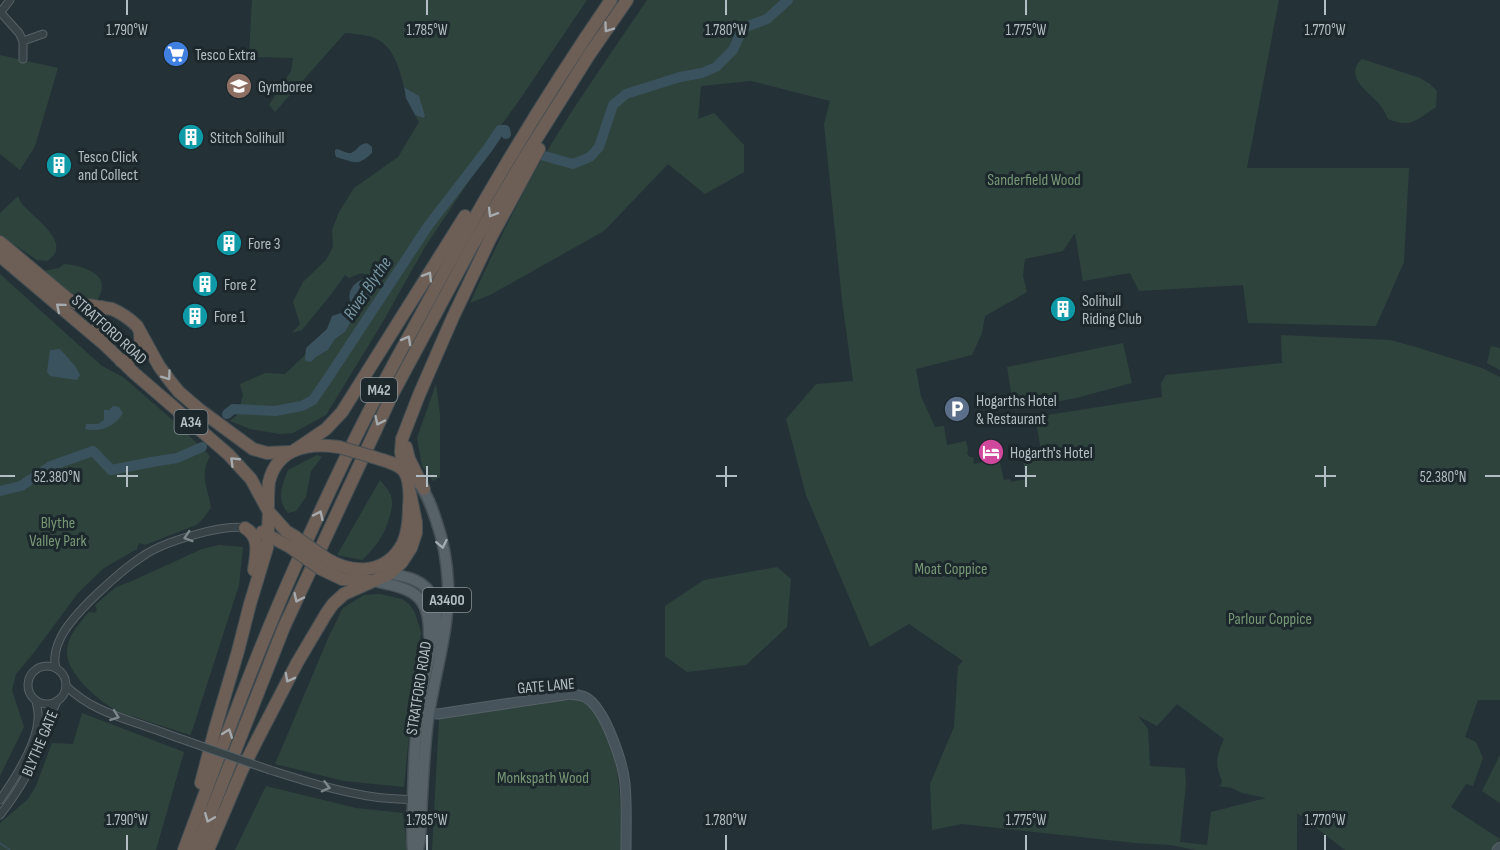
<svg xmlns="http://www.w3.org/2000/svg" width="1500" height="850" viewBox="0 0 1500 850" font-family="'Sofia Sans Condensed',sans-serif">
  <rect width="100%" height="100%" fill="#243237"/>
  <g fill="#2f433d" fill-rule="evenodd">
    <path d="M252,0H587L518,102L476,160L479,166L425,247L381,325L326,415L293,433L280,434L250,429L230,421L238,414L243,395L240,384L265,373L285,374L306,354V360L311,362L316,357L328,350L335,339L345,332L363,301L370,296L369,277L362,273L349,278L345,275L329,297L302,330L292,333L300,324L293,302L303,282L326,260L333,247L332,230L339,212L354,188L398,157L419,122L415,115L423,118L412,92L404,87C399,66 392,41 368,36C360,34 352,34 345,33L275,112L269,105L291,71L293,58L249,57Z"/>
    <path d="M647,0H1279L1247,168H1409L1404,262L1376,326L1248,323L1243,285L1139,291L1130,273L1083,281L1075,233L1063,251L1025,259L1023,276L1027,292L985,316L982,333L972,355L916,369L921,396L935,427L944,426L947,445L966,441L968,449L967,454L970,457H973L974,464L999,459L1004,480L1010,479L1011,482L1026,479L1023,460L1042,456L1035,417L1162,397L1161,383L1166,375L1282,363L1281,335L1390,340L1416,347L1482,368L1500,377V700H1478L1465,737L1476,742L1483,758L1473,786L1466,784L1451,807L1500,839L1491,850H1345L1297,813V850H1196L1171,845L1135,843L962,824L932,830L930,784L954,727L958,666L963,661L909,624L870,647L806,495L786,419L816,384L853,381L842,300L824,124L830,101L751,81L701,86L698,119L714,113L744,145V172L705,194L668,164L604,231L490,295L470,303C493,253 516,203 544,156C576,103 612,52 647,0ZM1177,704L1224,739C1217,756 1214,763 1222,781L1221,785L1217,786L1232,788L1242,793L1266,798L1211,812L1207,845L1180,842L1186,784L1185,768L1150,766L1148,729L1138,716L1157,726Z"/>
    <path d="M0,55L58,68L35,146L20,170L0,154Z"/>
    <path d="M1362,59L1420,78L1430,84L1437,91L1436,107C1418,119 1411,129 1388,119C1386,115 1384,110 1381,106C1371,93 1342,77 1362,59Z"/>
    <path d="M18,196C20,201 22,205 26,208C38,221 73,245 47,261L37,260L0,235V213Z"/>
    <path d="M64,264C77,265 104,271 102,288C101,293 98,298 97,302L83,300L71,293L44,271L59,268Z"/>
    <path d="M0,274L102,366L123,377L176,423L210,456C199,477 208,487 211,508L201,521L196,525L145,545L140,543L138,545L137,549L104,568L78,593L35,651L16,674L12,690L24,727L0,776Z"/>
    <path d="M1123,343L1132,383L1076,398L1014,410L1007,367Z"/>
    <path d="M1491,346L1500,348V370L1487,363Z"/>
    <path d="M436,384L440,415V477L433,481L422,466L417,438Z"/>
    <path d="M317,455L322,457L311,471L306,497L296,511L288,513C276,500 282,485 288,470Z"/>
    <path d="M380,480C384,485 389,490 391,496C393,503 392,508 390,515C385,535 376,547 362,560L337,555Z"/>
    <path d="M219,545L243,547L239,585L193,728L190,735C173,730 157,724 141,719C134,716 126,715 119,712C101,703 65,673 67,651C68,635 79,624 89,612L95,613L97,610L95,605L116,587L132,581L202,549Z"/>
    <path d="M777,567L791,579L787,627L746,665L687,672L665,656V606L704,580Z"/>
    <path d="M380,594L402,599L409,604L415,613L421,632L419,660L414,683L404,787L344,781L275,764L330,634L343,608L364,595Z"/>
    <path d="M583,699L596,712L614,749L619,787L623,850H432L439,719L546,702Z"/>
    <path d="M82,713L184,752L156,850H0V823L28,799L36,786L52,743L73,744Z"/>
    <path d="M1500,755V803L1482,791Z"/>
    <path d="M266,786L356,808L403,813L407,850H235Z"/>
  </g>
  <g fill="#3a525d">
    <path d="M404,87L419,96L425,116L423,118L415,115L406,98Z"/>
    <path d="M367,143L372,147V153C357,167 355,162 336,157L335,154V150L337,149C341,150 348,154 351,153C357,151 358,144 367,143Z"/>
    <path d="M369,277L370,296L363,301L345,332L335,339L328,350L316,357L311,362L305,361L306,348L327,329L332,316L347,311L351,305C346,290 354,281 369,277Z"/>
    <path d="M60,349L75,366L80,375L77,380L50,376L47,372L50,350Z"/>
    <path d="M113,406L119,407L123,413C116,426 99,433 85,429L86,424H98L104,420V410H109Z"/>
  </g>
  <g fill="none" stroke-linecap="round" stroke-linejoin="round">
    <path stroke="#3a525d" stroke-width="1.5" d="M0,843L10,850"/>
    <g stroke="#3a525d" stroke-width="10">
      <path d="M541,155L573,164L590,157L599,147L613,105L626,94L680,77L702,73L716,67L733,50L743,28L767,19L788,0"/>
      <path d="M227,414L233,409L275,411L302,406L313,400L330,375L428,226L488,148L500,130H505L506,134"/>
      <path d="M0,491L21,486L51,466L93,451L111,470L152,462L177,458L202,447"/>
    </g>
    <g stroke="#566166" stroke-width="9">
      <g id="street">
        <path d="M0,13L10,0"/>
        <path d="M1,13L19,33L23,41L43,34"/>
        <path d="M23,41V59"/>
        <circle cx="47" cy="685" r="19"/>
        <path d="M56,668C53,658 56,647 61,637C73,613 120,571 143,556C163,542 222,524 245,528"/>
        <path d="M66,686C89,708 113,715 142,725C157,730 172,736 187,741"/>
        <path d="M270,770C305,781 339,792 375,797C389,799 403,799 417,800"/>
        <path d="M0,800C14,780 37,744 38,719C39,713 37,707 36,701"/>
        <path d="M0,815C14,797 26,779 35,758C43,739 48,720 57,701"/>
      </g>
    </g>
    <g stroke="#566166" stroke-width="11">
      <g id="secondary">
        <path d="M423,712L438,714L451,712L571,694C576,695 581,695 585,697C605,707 623,763 625,784C627,806 626,828 626,850"/>
        <path d="M1497,850L1500,847"/>
      </g>
    </g>
    <g stroke="#444f54" stroke-width="13">
      <g id="primary">
        <path d="M385,573C405,576 426,579 434,600C442,622 429,654 425,677C422,693 420,710 417,727C414,749 414,772 413,795C413,814 411,831 413,850"/>
        <path d="M374,581C410,589 430,592 429,635"/>
        <path d="M418,850L420,839C422,799 423,759 428,720C434,675 450,629 448,583C447,562 443,540 436,520C432,508 427,493 418,483"/>
      </g>
    </g>
    <g stroke="#434e53" stroke-width="14">
      <g id="highway">
        <path d="M0,242L68,299L75,303L112,309C121,313 130,319 137,326L159,366L170,381L179,392L200,410L253,449L267,453L289,452"/>
        <path d="M0,256L105,345L134,373L228,454L251,479L269,512L286,531L294,536"/>
        <path d="M101,307L97,328L103,341"/>
        <path d="M121,361C140,358 142,354 140,335"/>
        <path d="M406,447L409,459L424,489"/>
        <path d="M295,450L326,429L342,412L465,216"/>
        <path d="M404,470L401,452L402,439L419,395L453,317L490,239L539,149"/>
        <path d="M268,506C268,498 268,490 269,482C277,448 309,442 339,447"/>
        <path d="M245,528C261,537 256,555 254,570"/>
        <path d="M262,532L290,547"/>
        <path d="M327,559C354,575 387,574 403,543C408,532 409,518 409,506C410,497 410,477 403,470C397,463 382,460 373,457"/>
        <path d="M321,569L342,579L370,581"/>
        <path d="M201,783L215,729L238,651L250,604L267,548L269,512"/>
        <path d="M184,850C219,756 253,661 294,569C320,511 347,452 377,396C390,370 404,345 418,320C477,210 540,103 611,0"/>
        <path d="M196,850L284,627L392,395L472,246L523,160L589,55L627,0"/>
        <path d="M208,850L242,770L257,740L297,663L326,614L333,604L344,594L389,574L402,562L411,548L416,533V522L410,493"/>
      </g>
    </g>
    <use href="#street" stroke="#384348" stroke-width="7"/>
    <use href="#secondary" stroke="#46535a" stroke-width="9"/>
    <use href="#primary" stroke="#566268" stroke-width="10"/>
    <use href="#highway" stroke="#6d5e56" stroke-width="12"/>
    <g stroke="#566166" stroke-width="9" stroke-linecap="butt">
      <path id="street-bridge" d="M187,741L270,770"/>
    </g>
    <g stroke="#434e53" stroke-width="14" stroke-linecap="butt">
      <g id="highway-bridge">
        <path d="M339,447L373,457"/>
        <path d="M294,536L327,559"/>
        <path d="M290,547L321,569"/>
      </g>
    </g>
    <use href="#street-bridge" stroke="#384348" stroke-width="7"/>
    <use href="#highway-bridge" stroke="#6d5e56" stroke-width="12"/>
  </g>
  <defs><path id="oneway-chevron" d="M-2-3.5L2.5 0L-2 3.5" fill="none" stroke-width="1.6" stroke-linecap="round" stroke-linejoin="round" transform="scale(1.5)"/></defs>
  <g stroke="#a5abae">
    <use href="#oneway-chevron" transform="translate(608 28) rotate(125)"/>
    <use href="#oneway-chevron" transform="translate(492 213) rotate(121)"/>
    <use href="#oneway-chevron" transform="translate(428 276) rotate(-58)"/>
    <use href="#oneway-chevron" transform="translate(60 307) rotate(-140)"/>
    <use href="#oneway-chevron" transform="translate(407 340) rotate(-61)"/>
    <use href="#oneway-chevron" transform="translate(167 376) rotate(54)"/>
    <use href="#oneway-chevron" transform="translate(379 421) rotate(115)"/>
    <use href="#oneway-chevron" transform="translate(234 461) rotate(-136)"/>
    <use href="#oneway-chevron" transform="translate(319 515) rotate(-65)"/>
    <use href="#oneway-chevron" transform="translate(298 598) rotate(115)"/>
    <use href="#oneway-chevron" transform="translate(289 678) rotate(118)"/>
    <use href="#oneway-chevron" transform="translate(228 733) rotate(-69)"/>
    <use href="#oneway-chevron" transform="translate(209 818) rotate(112)"/>
  </g>
  <g stroke="#7c878c">
    <use href="#oneway-chevron" transform="translate(188 537) rotate(162)"/>
    <use href="#oneway-chevron" transform="translate(115 716) rotate(20)"/>
    <use href="#oneway-chevron" transform="translate(326 787) rotate(15)"/>
  </g>
  <use stroke="#a0acb2" href="#oneway-chevron" transform="translate(442 544) rotate(79)"/>
  <path fill="none" stroke="#b3bec4" stroke-width="2" d="M127,0V15M427,0V15M726,0V15M1026,0V15M1325,0V15M127,466V487M427,466V487M726,466V487M1026,466V487M1325,466V487M0,476H15M117,476H138M416,476H437M716,476H737M1015,476H1036M1315,476H1336M1485,476H1500M127,835V850M427,835V850M726,835V850M1026,835V850M1325,835V850"/>
  <defs>
    <g id="supermarket-disc" transform="scale(1.35)"><circle r="9.5" fill="#3f7fe0" stroke="#1d282d"/><path d="M-6-5.5h2.5l.6 2H6L4.5 2H-2.5L-4.4-4H-6ZM-1.5 3.2a1.3 1.3 0 1 0 .1 0ZM3 3.2a1.3 1.3 0 1 0 .1 0Z" fill="#fff"/></g>
    <g id="school-disc" transform="scale(1.35)"><circle r="9.5" fill="#8d6e63" stroke="#1d282d"/><path d="M0-5L7-2L0 1L-7-2ZM-4 1L0 2.5L4 1V4Q0 6-4 4Z" fill="#fff"/></g>
    <g id="building-disc" transform="scale(1.35)"><circle r="9.5" fill="#0f9aa8" stroke="#1d282d"/><path d="M-4-6H4V6H1V3H-1V6H-4ZM-2.5-4.3h1.7v1.8h-1.7ZM.8-4.3h1.7v1.8H.8ZM-2.5-1h1.7V.8h-1.7ZM.8-1h1.7V.8H.8Z" fill="#fff"/></g>
    <g id="parking-disc" transform="scale(1.35)"><circle r="9.5" fill="#5c6f8a" stroke="#1d282d"/><path d="M-3.5-5.5H1a3.5 3.5 0 0 1 0 7H-1V5.5H-3.5ZM-1-3.4V-.6H.8a1.4 1.4 0 0 0 0-2.8Z" fill="#fff"/></g>
    <g id="hotel-disc" transform="scale(1.35)"><circle r="9.5" fill="#d1479c" stroke="#1d282d"/><path d="M-6-4.5h1.5V1H6V5H4.5V3h-9V5H-6ZM-4 0a1.8 1.8 0 1 1 3.6 0ZM.5 0V-2.5h3Q6-2.5 6 0Z" fill="#fff"/></g>
  </defs>
  <g fill-rule="evenodd">
    <use href="#supermarket-disc" x="176" y="54"/>
    <use href="#school-disc" x="239" y="86"/>
    <use href="#building-disc" x="191" y="137"/>
    <use href="#building-disc" x="59" y="165"/>
    <use href="#building-disc" x="229" y="243"/>
    <use href="#building-disc" x="205" y="284"/>
    <use href="#building-disc" x="1063" y="309"/>
    <use href="#building-disc" x="195" y="316"/>
    <use href="#parking-disc" x="957" y="409"/>
    <use href="#hotel-disc" x="991" y="452"/>
  </g>
  <g text-anchor="middle" stroke-width="6" stroke-linejoin="round" paint-order="stroke">
    <g fill="#1d282d" stroke="#869197" stroke-width="1.5">
      <rect x="361" y="378" width="36" height="24" rx="4.5"/>
      <rect x="174.5" y="410" width="33" height="24" rx="4.5"/>
      <rect x="423" y="588" width="48" height="24" rx="4.5"/>
    </g>
    <g font-size="15" font-weight="bold" fill="#b3bec4">
      <text x="379" y="395">M42</text>
      <text x="191" y="427">A34</text>
      <text x="447" y="605">A3400</text>
    </g>
    <g font-size="16" fill="#b3bec4" stroke="#1d282d" text-anchor="start">
      <text x="195" y="60">Tesco Extra</text>
      <text x="258" y="92">Gymboree</text>
      <text x="210" y="143">Stitch Solihull</text>
      <text x="78" y="162">Tesco Click<tspan x="78" dy="18">and Collect</tspan></text>
      <text x="248" y="249">Fore 3</text>
      <text x="224" y="290">Fore 2</text>
      <text x="1082" y="306">Solihull<tspan x="1082" dy="18">Riding Club</tspan></text>
      <text x="214" y="322">Fore 1</text>
      <text x="976" y="406">Hogarths Hotel<tspan x="976" dy="18">&amp; Restaurant</tspan></text>
      <text x="1010" y="458">Hogarth's Hotel</text>
    </g>
    <g font-size="16" fill="#769774" stroke="#1d282d">
      <text x="1034" y="185">Sanderfield Wood</text>
      <text x="58" y="528">Blythe<tspan x="58" dy="18">Valley Park</tspan></text>
      <text x="951" y="574">Moat Coppice</text>
      <text x="1270" y="624">Parlour Coppice</text>
      <text x="543" y="783">Monkspath Wood</text>
    </g>
    <g font-size="16" fill="#b3bec4" stroke="#1d282d">
      <text transform="translate(110 329) rotate(42)" y="6">STRATFORD ROAD</text>
      <text transform="translate(546 685) rotate(-5)" y="6">GATE LANE</text>
      <text transform="translate(418 688) rotate(-81)" y="6">STRATFORD ROAD</text>
      <text transform="translate(39 743) rotate(-67)" y="6">BLYTHE GATE</text>
    </g>
    <g font-size="18" font-style="italic" fill="#7796a4" stroke="#1d282d">
      <text transform="translate(367 288) rotate(-56)" y="6">River Blythe</text>
    </g>
  </g>
  <g font-size="15" text-anchor="middle" fill="#b3bec4" stroke="#1d282d" stroke-width="6" stroke-linejoin="round" paint-order="stroke">
    <text x="127" y="35">1.790°W</text>
    <text x="427" y="35">1.785°W</text>
    <text x="726" y="35">1.780°W</text>
    <text x="1026" y="35">1.775°W</text>
    <text x="1325" y="35">1.770°W</text>
    <text x="57" y="482">52.380°N</text>
    <text x="1443" y="482">52.380°N</text>
    <text x="127" y="825">1.790°W</text>
    <text x="427" y="825">1.785°W</text>
    <text x="726" y="825">1.780°W</text>
    <text x="1026" y="825">1.775°W</text>
    <text x="1325" y="825">1.770°W</text>
  </g>
</svg>
